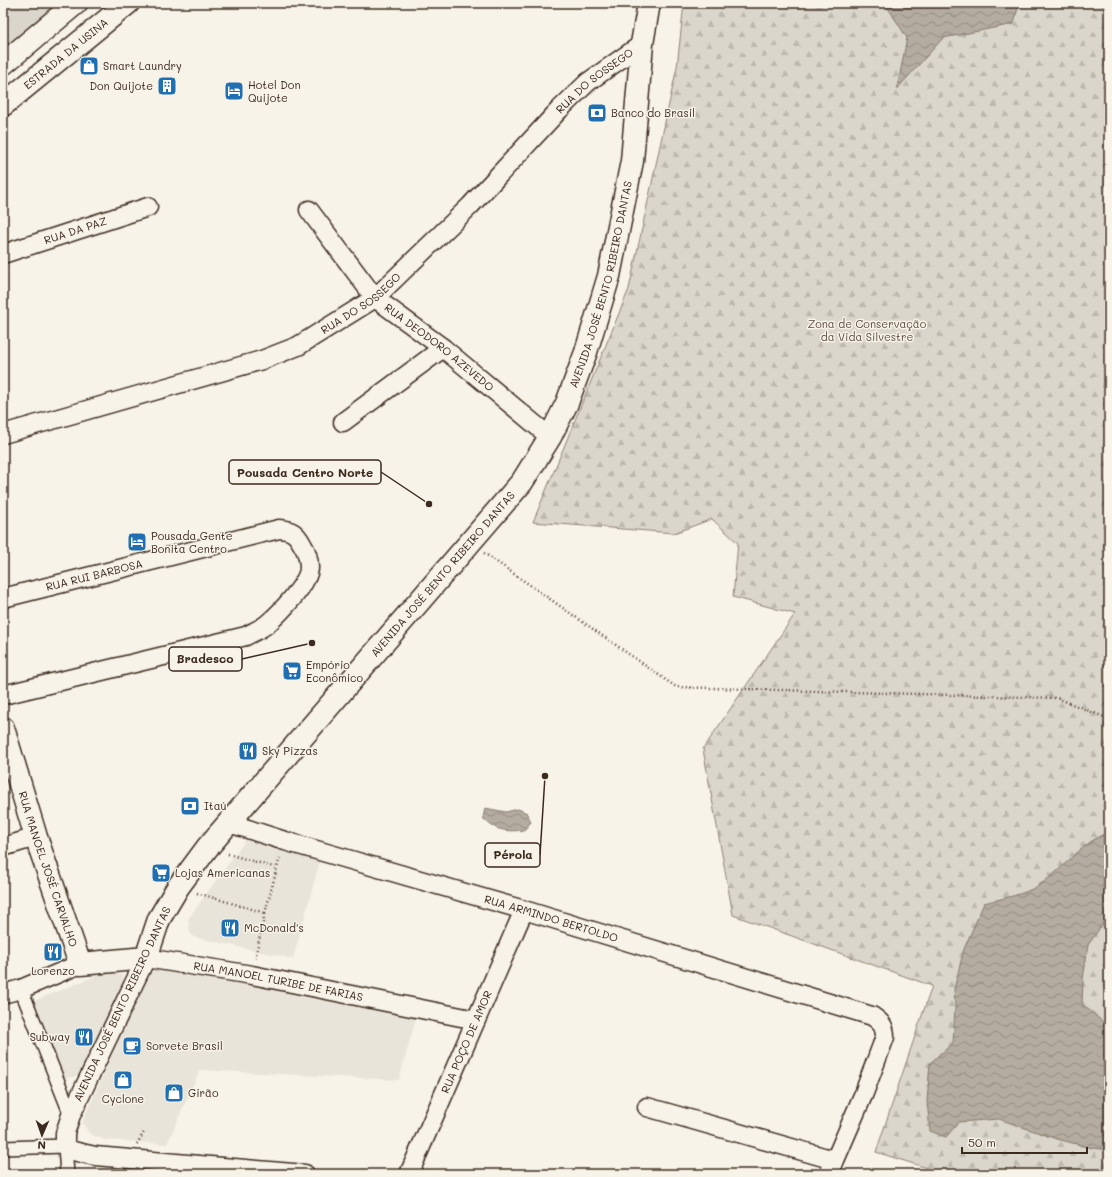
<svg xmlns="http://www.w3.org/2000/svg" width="1112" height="1177" viewBox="0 0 1112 1177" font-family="Mali,sans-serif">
  <defs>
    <pattern id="forest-firs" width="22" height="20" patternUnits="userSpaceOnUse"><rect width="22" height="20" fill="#dbd6cb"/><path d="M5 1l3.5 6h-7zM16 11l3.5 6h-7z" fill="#bdb8ae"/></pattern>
    <pattern id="water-waves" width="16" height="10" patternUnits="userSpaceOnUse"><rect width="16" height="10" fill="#b4aca0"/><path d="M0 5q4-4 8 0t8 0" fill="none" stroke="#948c82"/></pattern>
  </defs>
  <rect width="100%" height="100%" fill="#f7f3e8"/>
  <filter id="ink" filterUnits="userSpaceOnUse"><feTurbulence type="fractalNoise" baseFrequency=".025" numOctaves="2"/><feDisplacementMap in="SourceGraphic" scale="8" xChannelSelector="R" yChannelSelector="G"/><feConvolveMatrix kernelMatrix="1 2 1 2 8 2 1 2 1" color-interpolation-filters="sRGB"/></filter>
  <g filter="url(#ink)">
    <g fill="#e9e4d9">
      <path d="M247,838L321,857L293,959L194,937L190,933L188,919Z"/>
      <path d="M156,963L167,964L416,1018L399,1080L200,1070L167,1144L105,1140L90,1134L82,1123L148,973Z"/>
      <path d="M108,971L116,972L123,976V983L84,1074L64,1079L34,1001Z"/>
    </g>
    <path fill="#dbd6cb" stroke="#8b8074" d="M3,3H61L3,52Z"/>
    <path fill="url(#forest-firs)" stroke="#8b8074" d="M684,3H1109V1174H946L876,1152L932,986L733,915L703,749L795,614L733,597L738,543L712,519L674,533L533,522L629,289L677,67Z"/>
    <g fill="url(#water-waves)" stroke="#84786c">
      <path d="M885,3H1019L1014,24L943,38L897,89L907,38Z"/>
      <path d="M485,808L506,812L518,809L527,813L531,822L524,830C508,832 494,831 483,818Z"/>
      <path d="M1109,832V915L1088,945L1083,980L1082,1004L1109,1027V1150L1092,1148L1057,1139L999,1119L959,1122L946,1137L930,1131L927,1101L930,1063L953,1043L955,1007L954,989L964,949L984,903C999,899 1018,896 1032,889C1060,875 1079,843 1109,832Z"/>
    </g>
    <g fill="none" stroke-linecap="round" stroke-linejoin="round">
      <g stroke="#3b2a1e" stroke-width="16">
        <g id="pedestrian">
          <path d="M21,989L71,1115"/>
          <path d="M3,1148L65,1146L67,1174"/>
        </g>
      </g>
      <g stroke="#3b2a1e" stroke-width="21">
        <g id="minor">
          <path id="s1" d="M309,210L375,298L443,348L550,437"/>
          <path id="s2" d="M3,254L148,207"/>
          <path d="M343,422L443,348"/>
          <path id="s3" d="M3,434L262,360L298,346L375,298L470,206L559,110L588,82L642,44"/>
          <path id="s4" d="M3,598L279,529C292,530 296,533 302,544C306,550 309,560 309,568C309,583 279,614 267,624C261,629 253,632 246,636L3,695"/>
          <path id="s5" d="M229,823L285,841L524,910L872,1016C881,1022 885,1026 885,1037L864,1093L829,1174"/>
          <path d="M3,847L36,837"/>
          <path d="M3,994L21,989L80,964"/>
          <path d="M647,1107L834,1160"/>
          <path id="s6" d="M305,1174L95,1156L73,1151L65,1146V1133L71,1115L146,958L252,975L476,1020"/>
          <path id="s7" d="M409,1174L524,910"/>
        </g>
      </g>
      <g stroke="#3b2a1e" stroke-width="25">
        <g id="tertiary">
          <path id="s8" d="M3,728L36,837L80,964L146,958L159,919L178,887L207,848L522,482L550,437L567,403L586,352L609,276L632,161L642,44L649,3"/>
        </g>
      </g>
      <g stroke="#3b2a1e" stroke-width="25">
        <g id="primary">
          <path d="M3,64L76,3"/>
          <path id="s9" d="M3,105L128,3"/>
        </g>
      </g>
      <g stroke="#3b2a1e" stroke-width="2.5" stroke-dasharray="1 3" stroke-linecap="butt">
        <path d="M484,553L676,687L1057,698L1109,719"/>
        <path d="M228,854L277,868"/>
        <path d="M197,893L265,913L255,959"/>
        <path d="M265,913L280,857"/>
        <path d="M137,1144L144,1132"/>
      </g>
      <use href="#pedestrian" stroke="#f7f3e8" stroke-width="13"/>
      <use href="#minor" stroke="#f7f3e8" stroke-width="18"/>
      <use href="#tertiary" stroke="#f7f3e8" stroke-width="22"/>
      <use href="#primary" stroke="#f7f3e8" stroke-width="22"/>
    </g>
  </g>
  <defs>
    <g id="shop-square" transform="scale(1)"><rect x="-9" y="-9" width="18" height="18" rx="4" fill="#1f6fb2" stroke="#f7f3e8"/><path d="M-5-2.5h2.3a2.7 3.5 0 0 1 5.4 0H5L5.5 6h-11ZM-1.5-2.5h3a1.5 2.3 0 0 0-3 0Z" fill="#fff"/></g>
    <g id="building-square" transform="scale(1)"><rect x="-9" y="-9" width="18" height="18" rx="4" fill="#1f6fb2" stroke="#f7f3e8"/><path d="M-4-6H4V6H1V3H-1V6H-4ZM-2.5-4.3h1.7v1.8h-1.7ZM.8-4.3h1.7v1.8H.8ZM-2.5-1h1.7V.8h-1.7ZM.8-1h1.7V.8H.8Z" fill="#fff"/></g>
    <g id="hotel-square" transform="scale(1)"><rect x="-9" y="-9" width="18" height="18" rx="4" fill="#1f6fb2" stroke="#f7f3e8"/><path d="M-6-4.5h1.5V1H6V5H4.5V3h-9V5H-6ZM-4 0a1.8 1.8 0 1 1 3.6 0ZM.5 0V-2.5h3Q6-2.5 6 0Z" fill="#fff"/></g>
    <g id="bank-square" transform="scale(1)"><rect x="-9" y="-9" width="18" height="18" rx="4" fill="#1f6fb2" stroke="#f7f3e8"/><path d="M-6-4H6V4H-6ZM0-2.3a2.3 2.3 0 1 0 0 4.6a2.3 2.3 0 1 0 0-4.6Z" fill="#fff"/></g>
    <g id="supermarket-square" transform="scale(1)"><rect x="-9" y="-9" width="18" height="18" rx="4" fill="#1f6fb2" stroke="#f7f3e8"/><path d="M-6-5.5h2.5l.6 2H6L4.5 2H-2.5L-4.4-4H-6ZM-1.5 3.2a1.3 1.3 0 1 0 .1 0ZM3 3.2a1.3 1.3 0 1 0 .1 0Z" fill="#fff"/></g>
    <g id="restaurant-square" transform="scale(1)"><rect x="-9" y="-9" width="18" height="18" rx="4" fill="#1f6fb2" stroke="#f7f3e8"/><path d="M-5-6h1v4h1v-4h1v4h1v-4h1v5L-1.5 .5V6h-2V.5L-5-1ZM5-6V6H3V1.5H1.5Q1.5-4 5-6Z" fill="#fff"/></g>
    <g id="cafe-square" transform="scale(1)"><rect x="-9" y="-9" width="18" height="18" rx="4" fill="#1f6fb2" stroke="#f7f3e8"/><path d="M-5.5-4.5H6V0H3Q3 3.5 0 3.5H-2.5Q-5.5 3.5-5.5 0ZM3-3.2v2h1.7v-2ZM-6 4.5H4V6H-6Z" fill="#fff"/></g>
  </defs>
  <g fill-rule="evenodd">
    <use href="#shop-square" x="89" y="66"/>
    <use href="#building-square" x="167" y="86"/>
    <use href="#hotel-square" x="234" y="91"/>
    <use href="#bank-square" x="597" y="113"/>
    <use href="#hotel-square" x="137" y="542"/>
    <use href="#supermarket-square" x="292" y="671"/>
    <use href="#restaurant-square" x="248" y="751"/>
    <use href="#bank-square" x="190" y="806"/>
    <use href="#supermarket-square" x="161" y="873"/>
    <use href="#restaurant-square" x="230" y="928"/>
    <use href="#restaurant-square" x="53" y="952"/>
    <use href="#restaurant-square" x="84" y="1037"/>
    <use href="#cafe-square" x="132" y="1046"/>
    <use href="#shop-square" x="123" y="1080"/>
    <use href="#shop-square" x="174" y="1093"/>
  </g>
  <g text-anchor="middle" stroke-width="3" stroke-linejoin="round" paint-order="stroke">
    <g font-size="11" fill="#3b2a1e" stroke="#f7f3e8">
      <text dy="4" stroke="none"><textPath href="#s9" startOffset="81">ESTRADA DA USINA</textPath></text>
      <text dy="4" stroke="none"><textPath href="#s3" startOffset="708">RUA DO SOSSEGO</textPath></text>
      <text dy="4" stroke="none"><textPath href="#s2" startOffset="76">RUA DA PAZ</textPath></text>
      <text dy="4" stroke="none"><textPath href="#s8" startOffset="1139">AVENIDA JOSÉ BENTO RIBEIRO DANTAS</textPath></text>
      <text dy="4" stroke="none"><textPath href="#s3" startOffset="384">RUA DO SOSSEGO</textPath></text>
      <text dy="4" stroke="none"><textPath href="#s1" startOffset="191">RUA DEODORO AZEVEDO</textPath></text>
      <text dy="4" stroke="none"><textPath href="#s8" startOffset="803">AVENIDA JOSÉ BENTO RIBEIRO DANTAS</textPath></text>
      <text dy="4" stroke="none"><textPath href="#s4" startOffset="94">RUA RUI BARBOSA</textPath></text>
      <text dy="4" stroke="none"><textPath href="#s8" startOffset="148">RUA MANOEL JOSÉ CARVALHO</textPath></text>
      <text dy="4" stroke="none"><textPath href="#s5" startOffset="336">RUA ARMINDO BERTOLDO</textPath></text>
      <text dy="4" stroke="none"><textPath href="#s6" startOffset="583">RUA MANOEL TURIBE DE FARIAS</textPath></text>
      <text transform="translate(122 1004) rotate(-65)" y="4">AVENIDA JOSÉ BENTO RIBEIRO DANTAS</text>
      <text dy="4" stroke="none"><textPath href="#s7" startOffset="144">RUA POÇO DE AMOR</textPath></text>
    </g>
    <g font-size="11" fill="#3b2a1e" stroke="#f7f3e8" text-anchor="start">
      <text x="103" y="70">Smart Laundry</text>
      <text x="248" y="89">Hotel Don<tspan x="248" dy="13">Quijote</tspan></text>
      <text x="153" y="90" text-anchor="end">Don Quijote</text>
      <text x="611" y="117">Banco do Brasil</text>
      <text x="151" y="540">Pousada Gente<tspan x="151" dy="13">Bonita Centro</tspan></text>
      <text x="306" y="669">Empório<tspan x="306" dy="13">Econômico</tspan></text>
      <text x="262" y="755">Sky Pizzas</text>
      <text x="204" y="810">Itaú</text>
      <text x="175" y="877">Lojas Americanas</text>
      <text x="244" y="932">McDonald's</text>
      <text x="53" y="975" text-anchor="middle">Lorenzo</text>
      <text x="70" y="1041" text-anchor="end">Subway</text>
      <text x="146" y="1050">Sorvete Brasil</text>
      <text x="188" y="1097">Girão</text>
      <text x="123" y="1103" text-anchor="middle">Cyclone</text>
    </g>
    <g font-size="11" fill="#5b4c41" stroke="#f7f3e8">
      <text x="867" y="328">Zona de Conservação<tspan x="867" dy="13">da Vida Silvestre</tspan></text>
    </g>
  </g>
  <path fill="none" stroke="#3b2a1e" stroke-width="1.5" d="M429 504L381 472M312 643L242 659M545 776L540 855"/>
  <g fill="#3b2a1e" stroke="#f7f3e8" stroke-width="1.5">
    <circle cx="429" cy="504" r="4"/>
    <circle cx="312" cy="643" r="4"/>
    <circle cx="545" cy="776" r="4"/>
  </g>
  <g fill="#f7f3e8" stroke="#3b2a1e" stroke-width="1.5">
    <rect x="229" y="460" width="152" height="24" rx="4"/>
    <rect x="169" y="647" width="73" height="24" rx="4"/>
    <rect x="485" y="843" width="55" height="24" rx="4"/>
  </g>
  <g font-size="12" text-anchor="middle" font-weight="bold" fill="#3b2a1e">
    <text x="305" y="477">Pousada Centro Norte</text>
    <text x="205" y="663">Bradesco</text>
    <text x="513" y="859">Pérola</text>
  </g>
  <rect width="1112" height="1177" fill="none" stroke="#f7f3e8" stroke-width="16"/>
  <rect x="8" y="8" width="1096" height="1161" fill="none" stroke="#3b2a1e" stroke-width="1.5" filter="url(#ink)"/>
  <g transform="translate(42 1135) rotate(182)" stroke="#f7f3e8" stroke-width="3" paint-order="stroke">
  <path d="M0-3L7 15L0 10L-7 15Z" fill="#3b2a1e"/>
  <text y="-6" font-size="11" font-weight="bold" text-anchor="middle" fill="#3b2a1e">N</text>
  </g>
  <path d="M962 1147v6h125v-6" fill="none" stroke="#3b2a1e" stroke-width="2"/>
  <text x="968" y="1147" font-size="12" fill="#3b2a1e" stroke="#f7f3e8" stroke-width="3" paint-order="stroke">50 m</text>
</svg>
